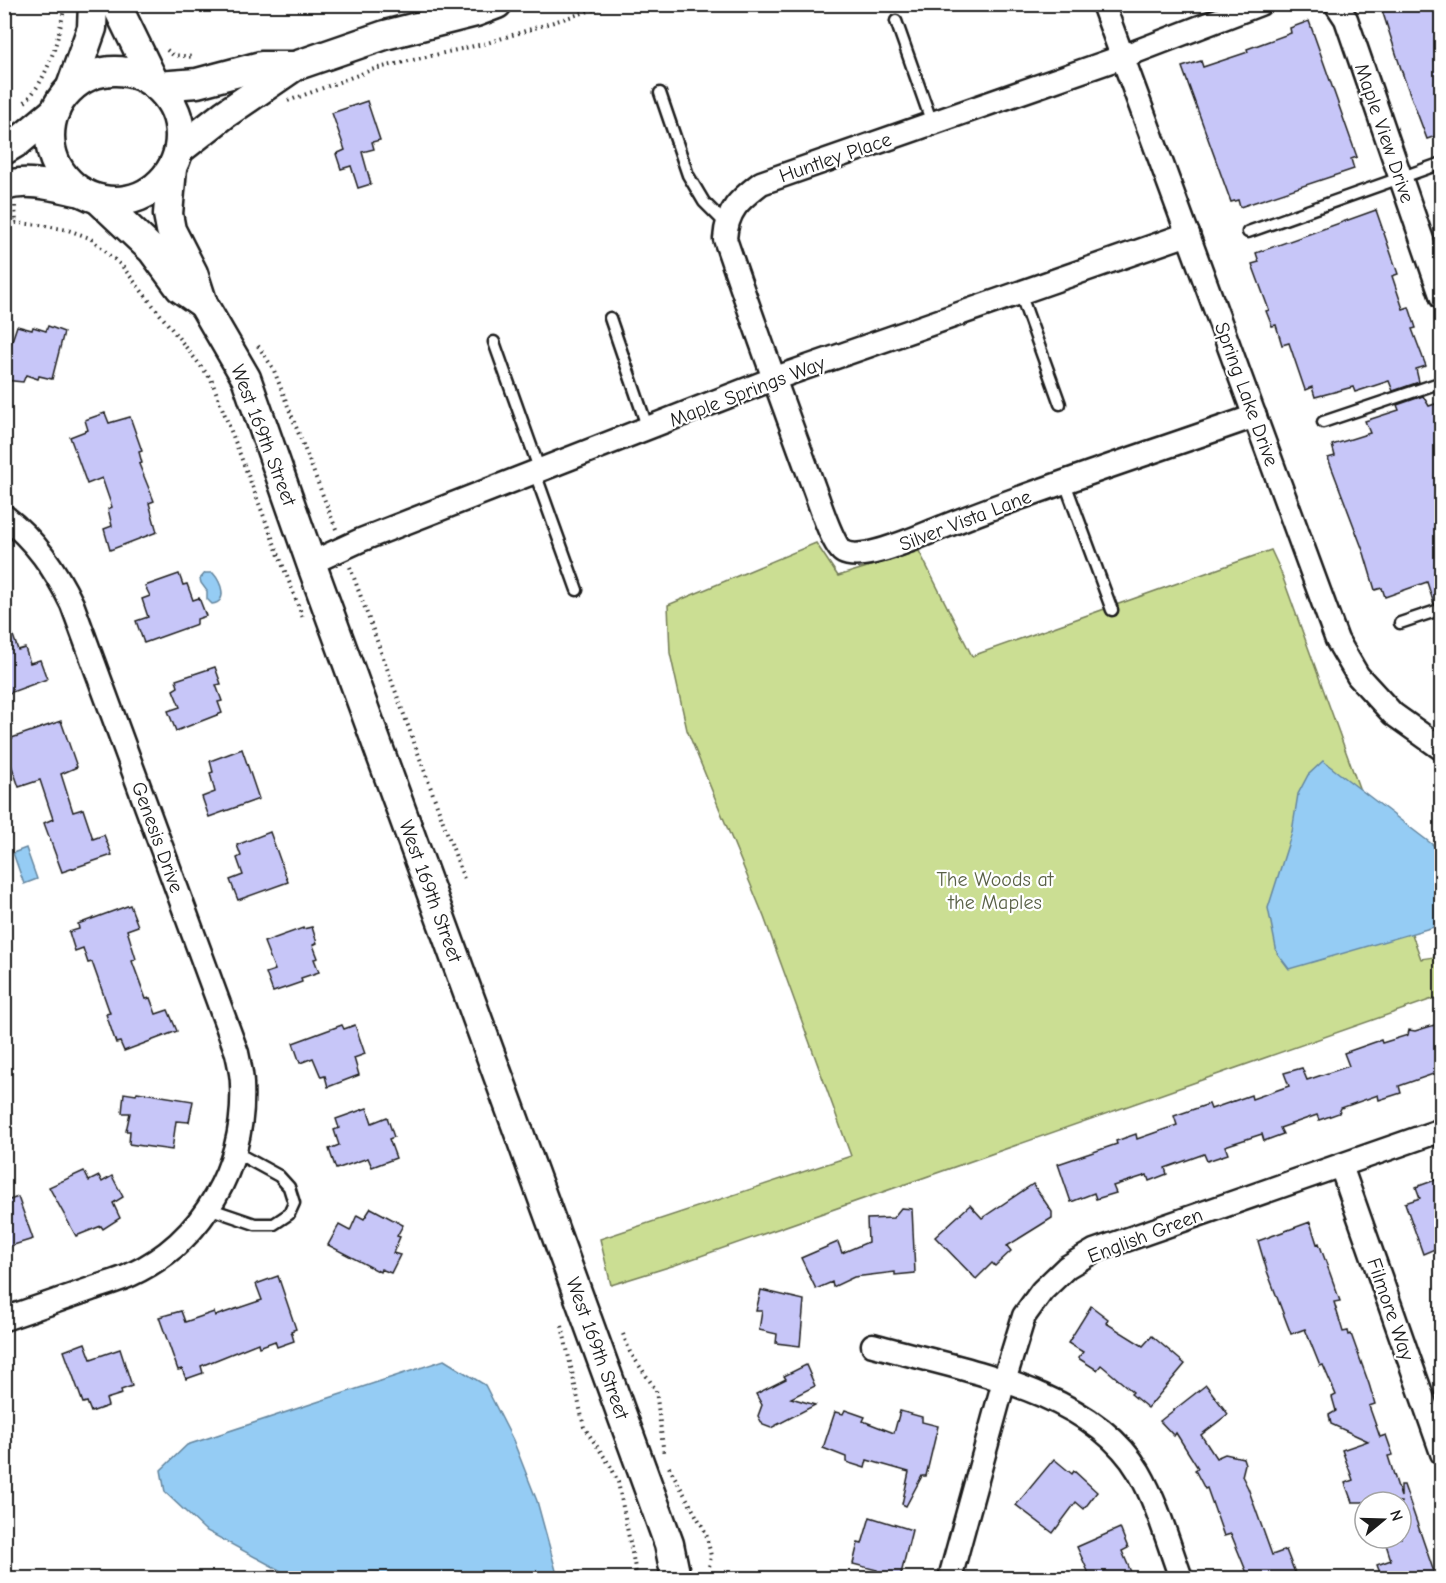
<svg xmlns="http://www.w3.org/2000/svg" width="1446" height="1583" viewBox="0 0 1446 1583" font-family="'Comic Neue',sans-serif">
  <rect width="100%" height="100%" fill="#fff"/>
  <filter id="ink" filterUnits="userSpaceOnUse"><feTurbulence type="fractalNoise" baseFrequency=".0167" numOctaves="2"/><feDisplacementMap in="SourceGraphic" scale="12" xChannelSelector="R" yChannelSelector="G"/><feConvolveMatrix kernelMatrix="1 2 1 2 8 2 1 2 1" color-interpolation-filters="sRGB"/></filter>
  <g filter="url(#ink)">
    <path fill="#cbde93" stroke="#747d58" stroke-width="1.5" d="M816,543L838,576L919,551L972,656L1271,550L1279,567L1421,959L1441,956V996L675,1265L611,1285L600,1239L851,1156L764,917L687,730L670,653L668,605Z"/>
    <g fill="#95ccf4" stroke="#65869e" stroke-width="1.5">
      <path d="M205,573H213C221,582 229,602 212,604L207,599V591L201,583L200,579Z"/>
      <path d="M1323,761L1441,851V925L1289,969L1277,953L1268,908L1292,832L1298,794L1308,775Z"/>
      <path d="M26,848L37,879L24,884L13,853Z"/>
      <path d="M444,1360L485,1385L513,1440L537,1501L558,1578H294L205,1530L165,1492L161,1470L187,1445Z"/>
    </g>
    <g fill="#c7c6f8" stroke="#1c1c1c" stroke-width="1.5">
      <path d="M1380,4H1442V134L1427,139L1404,78Z"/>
      <path d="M1309,21L1357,157L1351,159L1354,169L1240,207L1238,200L1231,202L1182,67L1201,61L1203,67L1248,52L1247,49L1291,33L1290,28Z"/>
      <path d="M367,101L380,140L372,142L374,149L362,152L371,184L358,188L351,166L341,169L336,154L345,150L332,113Z"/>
      <path d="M1376,210L1398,274L1392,276L1403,309L1409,307L1416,328L1412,329L1426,366L1416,369L1419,382L1393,391L1389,381L1355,392L1353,387L1315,397L1312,387L1305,390L1289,343L1282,345L1276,325L1272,326L1266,311L1269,310L1252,264L1259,262L1256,253Z"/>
      <path d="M17,326L32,330L33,327L46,331L48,326L64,332L52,379L39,376L38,379L26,375L23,382L4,380V364Z"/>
      <path d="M1423,396L1429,406L1438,403L1442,414V602L1434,604L1427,582L1385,597L1382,588L1375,590L1364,553L1328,458L1335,456L1332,445L1370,433L1365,421L1399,410L1397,405Z"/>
      <path d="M105,413L109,423L130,417L142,451L139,452L142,463L139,464L154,501L149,503L157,532L110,550L104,529L112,526L108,509L112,507L102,478L87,484L70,437L88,430L85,420Z"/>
      <path d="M179,574L183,585L187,584L193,600L199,598L206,616L197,619V624L144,643L136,621L148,617L142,599L150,596L145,586Z"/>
      <path d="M7,618L18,650L25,648L30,663L40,660L47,679L4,695V619Z"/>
      <path d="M215,667L221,684L216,685L222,701L218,702L222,713L176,731L168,711L180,707L173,690L178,687L176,680Z"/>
      <path d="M61,721L77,767L61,774L73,812L83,809L93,839L104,835L112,855L62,872L44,823L53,819L40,780L19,787L7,753L11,752L6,740Z"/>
      <path d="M242,749L259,799L209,817L202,797L215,792L210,773L213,772L210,761Z"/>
      <path d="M270,832L288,882L238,900L230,880L243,875L237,858L241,856L237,845Z"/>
      <path d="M130,905L138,926L127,930L136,959L132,961L146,999L150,998L156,1014L168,1010L177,1031L124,1051L120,1042L116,1043L106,1014L110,1013L92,962L88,963L83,948L75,951L69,932L79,929L78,924Z"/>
      <path d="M312,927L317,943L313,945L318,958L314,959L319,972L301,978L302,982L273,992L266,973L275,970L264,942L303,928V929Z"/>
      <path d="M1438,1024L1442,1033V1071L1399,1086L1401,1093L1379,1100L1378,1095L1341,1108L1339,1113L1319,1120L1317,1115L1280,1128L1283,1134L1264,1141L1262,1134L1225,1146L1228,1154L1207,1161L1204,1154L1165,1168L1167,1174L1149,1181L1147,1175L1113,1186L1116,1193L1096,1199L1094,1193L1071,1202L1058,1164L1117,1144L1116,1141L1136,1134L1137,1139L1177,1125L1174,1116L1209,1104L1211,1109L1251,1095L1252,1099L1289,1086L1284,1073L1302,1068L1307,1080L1349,1066L1344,1053L1381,1040L1382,1043L1408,1035L1409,1030L1415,1031Z"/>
      <path d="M342,1025L344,1029L355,1025L365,1054L354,1058L359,1075L328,1087L325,1076L321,1077L313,1058L300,1063L293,1043Z"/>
      <path d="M137,1092L193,1101L189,1122L176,1121L172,1150L129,1144L130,1131H126L130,1113H122L124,1093L136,1095Z"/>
      <path d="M367,1108L372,1123L387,1117L394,1137L389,1139L396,1158L372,1167L368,1158L336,1169L329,1149L339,1145L334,1130L339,1128L336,1119Z"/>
      <path d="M84,1171L89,1181L99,1176L102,1182L112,1176L123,1197L113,1203L120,1218L103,1229L101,1226L76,1236L49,1187Z"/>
      <path d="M1438,1179L1442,1191V1239L1435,1249L1423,1254L1405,1203L1420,1198L1416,1187Z"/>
      <path d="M1033,1184L1052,1212V1218L1007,1246L1011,1251L995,1266L992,1263L976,1279L935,1237L970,1205L982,1218Z"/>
      <path d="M18,1197L33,1239L4,1248V1202Z"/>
      <path d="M371,1208L403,1225L397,1236L400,1237L393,1253L400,1255L391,1273L381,1269L380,1272L328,1245L339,1225L350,1231L357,1215L364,1219Z"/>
      <path d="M901,1208L912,1209L915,1273L895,1275V1272L854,1277L833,1287L832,1282L816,1289L801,1258L838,1242L842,1253L868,1242L867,1219L893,1218Z"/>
      <path d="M1310,1222L1317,1244L1319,1243L1340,1301L1334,1302L1343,1332L1348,1331L1349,1335L1351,1334L1369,1384L1375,1404L1369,1406L1380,1437L1386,1435L1393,1455L1388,1456L1401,1497V1485H1404L1436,1578H1382L1377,1565L1391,1560L1384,1538H1401V1502H1352L1345,1483L1353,1480L1342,1450L1368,1441L1331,1424L1329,1415L1336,1411L1332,1397L1336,1395L1323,1365L1320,1366L1305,1329L1291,1334L1267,1271L1258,1241Z"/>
      <path d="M278,1276L296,1329L291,1331L294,1341L277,1347L275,1341L259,1347L258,1343L201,1366L203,1373L186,1379L182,1369L178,1370L159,1317L181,1311L185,1322L214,1312L215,1316L262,1300L256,1284Z"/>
      <path d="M761,1290L804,1300L800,1346L776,1343L777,1334L759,1330L762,1311H756Z"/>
      <path d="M1091,1306L1108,1319L1106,1323L1143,1346L1152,1336L1185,1364L1148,1408L1131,1394L1133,1392L1101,1365L1097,1370L1078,1358L1083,1352L1068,1343Z"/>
      <path d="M85,1343L91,1359L120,1349L132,1386L121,1390L122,1394L106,1399L108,1406L91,1412L87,1402L83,1403L64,1351Z"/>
      <path d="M806,1365L815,1386L791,1398L815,1405L771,1428L763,1425L758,1416L762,1405L756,1394L786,1379L784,1376Z"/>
      <path d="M1206,1385L1228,1414L1201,1435L1216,1458L1225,1454L1243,1458L1245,1464L1242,1476L1248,1488L1272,1555L1286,1550L1297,1578H1249L1231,1534L1224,1536L1207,1488L1205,1489L1195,1470L1198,1468L1176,1433L1174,1436L1160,1421Z"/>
      <path d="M845,1410L865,1417L863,1421L894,1433L900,1411L922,1417V1422L938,1426L926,1476H922L906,1506L902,1504L909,1472L867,1460L865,1468L846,1462V1457L823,1448L835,1412L843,1414Z"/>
      <path d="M1054,1459L1072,1474L1074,1471L1097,1492L1084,1509L1076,1502L1053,1533L1016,1505Z"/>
      <path d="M870,1517L912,1530L900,1578H875L877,1570L853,1564L858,1543L862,1544Z"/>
      <path d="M1120,1528L1128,1548L1122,1551L1131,1572L1117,1578H1091L1077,1547Z"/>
    </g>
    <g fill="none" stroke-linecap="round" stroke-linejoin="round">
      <g stroke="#1c1c1c" stroke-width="15">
        <g id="service">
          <path d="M896,21L932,123"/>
          <path d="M660,93L688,175L704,202L726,224"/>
          <path d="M1248,232L1442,163"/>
          <path d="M1020,293L1060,404"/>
          <path d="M610,318L648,429"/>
          <path d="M494,342L540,471"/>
          <path d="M1323,422L1442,382"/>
          <path d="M535,473L577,590"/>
          <path d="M1065,483L1112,610"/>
          <path d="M1400,623L1442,609"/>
          <path d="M208,1208L255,1224H274L289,1214L294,1203L289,1187L279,1176L235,1152"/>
        </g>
      </g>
      <g stroke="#1c1c1c" stroke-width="27">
        <g id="minor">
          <path d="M1103,4L1337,640L1358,676L1393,714L1442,749"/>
          <path d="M1336,4L1346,19L1442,298"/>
          <path d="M1255,416C1151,453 1045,486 943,527C921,535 864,563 843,552C834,548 819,502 815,491C784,407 754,324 725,239C727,210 739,200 761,183L1122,57L1260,4"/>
          <path d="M4,516C35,540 55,569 72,604L237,1053C239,1063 242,1074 242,1084C246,1164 204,1241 130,1275C118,1281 104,1284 91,1289C62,1299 33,1309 4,1319"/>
          <path d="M311,563L361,540L773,379L1188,234"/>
          <path d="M1341,1166L1442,1453"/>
          <path d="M873,1345C959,1369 1090,1389 1139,1472C1158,1505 1168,1543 1181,1578"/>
          <path d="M950,1578L1004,1381L1024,1316L1042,1291L1067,1267L1094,1251L1442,1130"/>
        </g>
      </g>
      <g stroke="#1c1c1c" stroke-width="33">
        <g id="tertiary">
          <path d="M116,4L154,82"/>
          <circle cx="115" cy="136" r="65"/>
          <path d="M158,86L197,83L261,66H295"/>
          <path d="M71,87L92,28L93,4"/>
          <path d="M4,150L19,141L55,111"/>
          <path d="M179,150L225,114L295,66L385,35L476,12L497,4"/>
          <path d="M4,186C29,178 57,187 82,192"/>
          <path d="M98,199L152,250L180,288L203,304L193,273L171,230L168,214L172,168"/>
          <path d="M203,304L246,378L311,563L669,1544L676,1578"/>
        </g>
      </g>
      <g stroke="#1c1c1c" stroke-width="4" stroke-dasharray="1.5 4.5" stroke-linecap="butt">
        <path d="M167,50L173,55L194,57"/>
        <path d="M288,101L374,69L487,43L611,4"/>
        <path d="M25,102C49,78 59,37 65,4"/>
        <path d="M15,206L16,223"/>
        <path d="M4,226L16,223L40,225L68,230L90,238L122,266L211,379L303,618"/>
        <path d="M258,346L273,368L336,529"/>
        <path d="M350,567L464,879"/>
        <path d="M562,1326L584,1427L611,1467L618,1482L637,1578"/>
        <path d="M623,1334L630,1352L656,1390L664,1455"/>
        <path d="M669,1467L706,1533L711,1556L707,1578"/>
      </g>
      <use href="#service" stroke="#fff" stroke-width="10"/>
      <use href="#minor" stroke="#fff" stroke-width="22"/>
      <use href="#tertiary" stroke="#fff" stroke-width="28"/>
    </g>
  </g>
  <g text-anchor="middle" stroke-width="4.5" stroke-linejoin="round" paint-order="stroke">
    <g font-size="20" fill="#1c1c1c" stroke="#fff">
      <text transform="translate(1385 133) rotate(71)" y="7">Maple View Drive</text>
      <text transform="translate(835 157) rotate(-19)" y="7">Huntley Place</text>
      <text transform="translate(747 391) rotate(-21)" y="7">Maple Springs Way</text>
      <text transform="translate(1247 394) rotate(70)" y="7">Spring Lake Drive</text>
      <text transform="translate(264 435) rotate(69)" y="7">West 169th Street</text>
      <text transform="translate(965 520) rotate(-21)" y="7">Silver Vista Lane</text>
      <text transform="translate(158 837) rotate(70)" y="7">Genesis Drive</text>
      <text transform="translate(431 891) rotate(70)" y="7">West 169th Street</text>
      <text transform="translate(1145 1235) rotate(-21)" y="7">English Green</text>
      <text transform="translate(1391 1309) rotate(71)" y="7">Filmore Way</text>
      <text transform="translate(598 1348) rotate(70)" y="7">West 169th Street</text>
    </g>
    <g font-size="20" fill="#596046" stroke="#fff">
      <text x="995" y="886">The Woods at<tspan x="995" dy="23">the Maples</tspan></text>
    </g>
  </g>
  <rect width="1446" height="1583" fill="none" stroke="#fff" stroke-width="24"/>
  <rect x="12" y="12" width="1422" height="1559" fill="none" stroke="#1c1c1c" stroke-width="2" filter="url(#ink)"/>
  <g transform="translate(1383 1520) rotate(71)"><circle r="28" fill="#ffffff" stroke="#a4a4a4" stroke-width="1.5"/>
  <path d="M0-4.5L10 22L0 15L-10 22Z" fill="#1c1c1c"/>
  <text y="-9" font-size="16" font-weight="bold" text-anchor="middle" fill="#1c1c1c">N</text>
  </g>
</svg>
